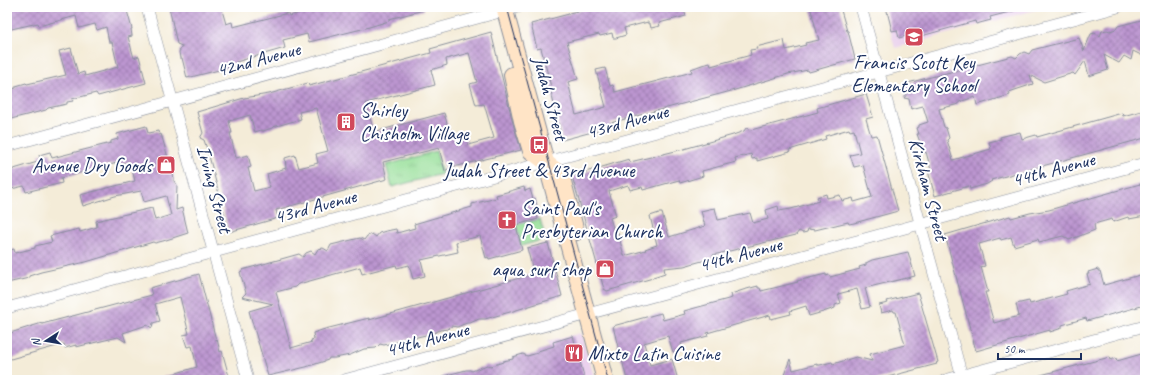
<svg xmlns="http://www.w3.org/2000/svg" width="1152" height="387" viewBox="0 0 1152 387" font-family="Caveat,sans-serif">
  <defs>
    <pattern id="park-tufts" width="24" height="20" patternUnits="userSpaceOnUse"><rect width="24" height="20" fill="#97df99"/><path d="M3 7l-1-3M5 7V3M7 7l1-3M15 17l-1-3M17 17v-4M19 17l1-3" fill="none" stroke="#82c086"/></pattern>
    <pattern id="building-cross-hatch" width="8" height="8" patternUnits="userSpaceOnUse"><rect width="8" height="8" fill="#bc95d0"/><path d="M0 0l8 8M0 8l8-8" fill="none" stroke="#987aac"/></pattern>
  </defs>
  <rect width="100%" height="100%" fill="#fff"/>
  <filter id="ink" filterUnits="userSpaceOnUse"><feTurbulence type="fractalNoise" baseFrequency=".025" numOctaves="2"/><feDisplacementMap in="SourceGraphic" scale="8" xChannelSelector="R" yChannelSelector="G"/><feConvolveMatrix kernelMatrix="1 2 1 2 8 2 1 2 1" color-interpolation-filters="sRGB"/></filter>
  <filter id="wash" filterUnits="userSpaceOnUse"><feTurbulence type="fractalNoise" baseFrequency=".012" numOctaves="4" result="noise"/><feDisplacementMap in="SourceGraphic" scale="16" xChannelSelector="R" yChannelSelector="G"/><feGaussianBlur stdDeviation="0.9" result="paint"/><feColorMatrix in="noise" values="0 0 0 0 0 0 0 0 0 0 0 0 0 0 0 0 0 1.4 0 .05"/><feComposite in="paint" operator="in"/></filter>
  <g filter="url(#wash)">
    <rect width="100%" height="100%" fill="#f4ecd8"/>
    <g fill="#ead1ed">
      <path d="M884,7H1046L895,48Z"/>
      <path d="M581,333L595,380H558L547,342Z"/>
    </g>
    <path fill="url(#park-tufts)" stroke="#59877c" d="M436,151L442,174L392,187L386,165Z"/>
    <path fill="#97df99" stroke="#59877c" d="M528,219L529,222L540,219L546,239L521,246L515,222Z"/>
    <g id="blocks">
      <g fill="url(#building-cross-hatch)" fill-rule="evenodd">
        <path d="M7,7H126L132,29H131L132,36L128,37L134,58L139,56L146,83L98,96L96,93L72,99L73,101L67,102V104L48,108L46,110L7,120V90L16,88V86L26,83L27,84L66,75L59,51L71,48L78,74L84,72L85,76L118,67L112,42H109L106,27L97,30L95,24L79,28L76,16L39,26L38,23L7,30Z"/>
        <path d="M169,7H221L226,24L232,22L233,27L288,13L289,16L303,12L304,10L323,7H423L424,10L389,19V21L366,28L309,42L307,34L283,40L285,48L236,62L235,66L187,78L182,58H180L179,52L182,46L177,44Z"/>
        <path d="M594,7H683L686,16L659,23L660,26L651,28L650,24H648V22L624,28L626,35L616,38H613L612,33L600,36L599,34L567,42L578,79L568,82L576,115L606,107L596,70L605,68L610,86L613,85L615,92L692,72L691,69L702,65L710,63L711,66L751,55L750,50L757,49L756,47L784,40L786,50L806,45L805,43L819,40L811,10L812,9L811,7H840L847,31H848L855,59L809,72L808,70L788,74L735,90L610,123L611,127L562,140L550,87H551L541,48L537,49L531,24L569,14V13Z"/>
        <path d="M886,7H1016L1017,10L990,17L991,20L976,24L975,21L918,37L917,33L899,38L897,30L892,31Z"/>
        <path d="M1145,19V57L1133,51L1131,60L1124,56L1119,63L1104,55L1108,70L1089,76L1085,61L1075,75L1073,73L1044,82L1030,75L1033,84L1009,92L1010,95L977,105L975,97L959,102V104L939,109L944,127L946,128L949,138L947,140L953,160L991,149L989,142L1001,139L1000,137L1020,132L1022,139L1036,135L1037,137L1122,113L1123,116L1145,110V138L991,180L992,181L987,184L970,189L969,186L935,196L928,171L931,170L926,152L924,153L917,134H919L917,128L919,127V125L928,122L923,106L911,109L909,99L904,98L907,94L904,84L1012,56L1016,58L1020,54L1024,52L1029,54L1032,50L1079,38L1084,51L1091,34L1095,33L1100,36L1102,31L1107,30L1110,31L1116,29L1118,26Z"/>
        <path d="M491,32L513,123L521,150L458,166H453L445,171L439,148L383,162L387,179L276,210L278,218L229,232L208,152L204,140L200,138L203,133L197,112L244,98L269,94L308,83L309,86L431,53L430,49ZM469,53L477,82L470,84L476,105L484,104L494,138L468,145L465,133L451,137L444,113L374,132L366,103L435,85L431,70L447,65L446,59ZM316,108L328,151L316,154L318,163L299,168L295,155L285,158L286,168L267,174L270,187L254,191L248,168L251,167L248,155L236,158L230,133H232L229,121L250,115L255,132L261,130L263,131L272,128L273,127L301,119L299,112Z"/>
        <path d="M866,94L873,117L866,119L871,136L877,135L898,211L854,223L849,224L848,222L815,230L808,229L807,232L803,233L799,231L796,235L792,236L713,255L714,258L702,261L684,266L664,268L665,273L653,277V278L607,291L604,289L572,176L629,159L630,162L684,149L733,135L744,131L746,128L751,130L818,112L817,108ZM849,129L850,131L854,130L860,153L850,155L854,167L863,165L872,197L854,202L853,198L842,201L840,195L827,198L826,194L817,197L819,201L791,209L779,211L778,206L766,210L768,219L753,223L750,213L718,220L715,208L709,209L701,211L705,226L669,237L662,213H659L650,216L657,245L645,249L646,250L624,256L618,233L615,234L610,218L616,216L609,191L628,185L630,190L642,187L643,190L679,180L680,183L703,176L702,171L736,162L735,158L751,154L752,159L757,158V161L790,152L789,150L826,139L825,136Z"/>
        <path d="M146,126L148,133L158,131L159,135L161,134L174,178V181L177,185L176,210L182,208L188,233L163,241L155,243L153,242L86,262L41,272L29,276V278L7,283V251L14,249L15,253L35,248V246L52,242L50,236L79,229L80,232L97,227L96,221L152,208L155,220L171,215L166,196L144,202L141,191L115,196L83,206L80,195L135,181L130,162L117,165V163L61,178L62,183L26,192L24,186L7,190V171L41,161L39,155L50,152L52,158L111,143V141L118,139L117,134Z"/>
        <path d="M1145,183V216L1129,219L1128,217L1113,222L1112,219L1094,224L1095,230L1069,240L1063,236L1039,242L1038,239L1014,246L1011,237L1001,240L1000,238L979,244L985,266L981,267L988,292H985L994,323L1019,316L1016,304L1029,301L1030,304L1067,294L1066,291L1090,284L1087,274H1089L1088,272L1098,269V271H1100L1104,285L1140,275L1142,280L1145,279V305L1087,321L1086,318L1062,325V328L1050,332V330L976,351L945,235L1010,216L1011,218L1030,213L1049,210L1140,184L1141,185Z"/>
        <path d="M524,187L525,191L530,189L533,199L535,198L537,206L535,207L538,219L516,225L522,250L489,259L488,257L486,258L480,236L456,242L458,252L421,260L425,276L413,279L409,265L397,268L396,265L362,274L360,267L306,282L298,284L295,287L276,292L291,348L312,342L311,340L314,339L313,333L325,329L369,318V320L534,274L527,248L548,243L562,296L510,312L485,319H479L470,323H467L457,327L451,326L448,329L440,330L434,333L384,345L380,344L376,348L364,349L350,355L335,358H329L328,360L306,367L268,376L249,311L273,304L242,297L246,293L240,272L242,271V270L299,254L303,257L306,253L311,251L315,254L318,249L323,248L328,251L331,245L360,238L364,240L367,236L372,234L376,237L379,233L386,231L396,229L397,233L415,228L414,224L472,207V204L497,198L496,195Z"/>
        <path d="M908,252L915,276L865,288L870,307L862,309L857,289L838,294L841,303L835,305V308L823,312L809,316L806,306L790,311L791,314L771,319L770,315L707,333L708,336L681,343L682,349L673,352L668,336L644,343L650,365L672,359L678,380H627L622,360H621L613,326L661,313L663,320L685,314L684,311L732,298L731,294L743,290L758,286V288H760L761,291L778,287L798,282L797,281L826,274V276L829,275L830,277L860,269L859,267L866,265V263L872,260Z"/>
        <path d="M199,274L216,340L217,339L220,352L222,351L230,380H164L163,377L197,367L192,346L187,347L183,335L189,334L180,297L155,304L160,321L153,323L152,328L147,325L123,333L126,342L118,337L76,347V345L65,348L64,344L7,360V334L42,323V324L152,295L150,288Z"/>
        <path d="M918,293L938,362L936,363L937,364L876,380H785L784,375L790,359L793,370L817,364V365H820L832,362L833,364L856,357L872,361L870,354L905,345L896,312H894L893,310L881,313L879,305L888,303L887,301Z"/>
        <path d="M573,336L585,380H443V376L466,370H470L472,371L487,365L491,366L503,362V361L513,359V357L523,354L527,356L538,353V351L554,346L553,342Z"/>
        <path d="M1145,353V376L1141,377L1142,380H1033V377L1110,357L1111,360L1116,358L1117,361Z"/>
      </g>
    </g>
  </g>
  <g filter="url(#ink)">
    <use href="#blocks" fill-opacity="0" stroke="#888e9b" stroke-width="1"/>
    <g fill="none" stroke-linecap="round" stroke-linejoin="round">
      <g stroke="#888e9b" stroke-width="12">
        <g id="street">
          <path d="M147,7L248,380"/>
          <path d="M861,7L963,380"/>
          <path d="M7,146L518,7"/>
          <path d="M7,308L1118,7"/>
          <path d="M344,380L1145,163"/>
          <path d="M945,380L1145,326"/>
        </g>
      </g>
      <g stroke="#888e9b" stroke-width="18">
        <g id="secondary">
          <path d="M504,7L605,380"/>
          <path d="M512,75L522,121L531,151L561,174L576,232"/>
        </g>
      </g>
      <use href="#street" stroke="#fff" stroke-width="11"/>
      <use href="#secondary" stroke="#ffe4c6" stroke-width="16"/>
      <path stroke="#1b2f5e" stroke-width="1" d="M507,7L608,380"/>
    </g>
  </g>
  <defs>
    <g id="school-square" transform="scale(1)"><rect x="-9" y="-9" width="18" height="18" rx="4" fill="#d1495b" stroke="#fff"/><path d="M0-5L7-2L0 1L-7-2ZM-4 1L0 2.5L4 1V4Q0 6-4 4Z" fill="#fff"/></g>
    <g id="building-square" transform="scale(1)"><rect x="-9" y="-9" width="18" height="18" rx="4" fill="#d1495b" stroke="#fff"/><path d="M-4-6H4V6H1V3H-1V6H-4ZM-2.5-4.3h1.7v1.8h-1.7ZM.8-4.3h1.7v1.8H.8ZM-2.5-1h1.7V.8h-1.7ZM.8-1h1.7V.8H.8Z" fill="#fff"/></g>
    <g id="bus-square" transform="scale(1)"><rect x="-9" y="-9" width="18" height="18" rx="4" fill="#d1495b" stroke="#fff"/><path d="M-5-6H5V4H4V6H2V4H-2V6H-4V4H-5ZM-3.5-4V0h7V-4ZM-3.5 1.2v1.5H-2V1.2ZM2 1.2v1.5H3.5V1.2Z" fill="#fff"/></g>
    <g id="shop-square" transform="scale(1)"><rect x="-9" y="-9" width="18" height="18" rx="4" fill="#d1495b" stroke="#fff"/><path d="M-5-2.5h2.3a2.7 3.5 0 0 1 5.4 0H5L5.5 6h-11ZM-1.5-2.5h3a1.5 2.3 0 0 0-3 0Z" fill="#fff"/></g>
    <g id="church-square" transform="scale(1)"><rect x="-9" y="-9" width="18" height="18" rx="4" fill="#d1495b" stroke="#fff"/><path d="M-1.2-6h2.4v3.5h3.3v2.4h-3.3V6h-2.4V-.1h-3.3v-2.4h3.3Z" fill="#fff"/></g>
    <g id="restaurant-square" transform="scale(1)"><rect x="-9" y="-9" width="18" height="18" rx="4" fill="#d1495b" stroke="#fff"/><path d="M-5-6h1v4h1v-4h1v4h1v-4h1v5L-1.5 .5V6h-2V.5L-5-1ZM5-6V6H3V1.5H1.5Q1.5-4 5-6Z" fill="#fff"/></g>
  </defs>
  <g fill-rule="evenodd">
    <use href="#school-square" x="914" y="37"/>
    <use href="#building-square" x="346" y="122"/>
    <use href="#bus-square" x="539" y="145"/>
    <use href="#shop-square" x="166" y="165"/>
    <use href="#church-square" x="507" y="220"/>
    <use href="#shop-square" x="605" y="269"/>
    <use href="#restaurant-square" x="574" y="353"/>
  </g>
  <g text-anchor="middle" stroke-width="4" stroke-linejoin="round" paint-order="stroke">
    <g font-size="20" fill="#1b2f5e" stroke="#fff">
      <text transform="translate(258 59) rotate(-15)" y="7">42nd Avenue</text>
      <text transform="translate(551 98) rotate(75)" y="7">Judah Street</text>
      <text transform="translate(627 121) rotate(-15)" y="7">43rd Avenue</text>
      <text transform="translate(1053 169) rotate(-15)" y="7">44th Avenue</text>
      <text transform="translate(215 189) rotate(75)" y="7">Irving Street</text>
      <text transform="translate(929 189) rotate(75)" y="7">Kirkham Street</text>
      <text transform="translate(315 206) rotate(-15)" y="7">43rd Avenue</text>
      <text transform="translate(740 254) rotate(-15)" y="7">44th Avenue</text>
      <text transform="translate(427 339) rotate(-15)" y="7">44th Avenue</text>
    </g>
    <g font-size="20" fill="#1b2f5e" stroke="#fff" text-anchor="start">
      <text x="914" y="69" text-anchor="middle">Francis Scott Key<tspan x="914" dy="23">Elementary School</tspan></text>
      <text x="360" y="117">Shirley<tspan x="360" dy="23">Chisholm Village</tspan></text>
      <text x="152" y="172" text-anchor="end">Avenue Dry Goods</text>
      <text x="539" y="177" text-anchor="middle">Judah Street &amp; 43rd Avenue</text>
      <text x="521" y="215">Saint Paul's<tspan x="521" dy="23">Presbyterian Church</tspan></text>
      <text x="591" y="276" text-anchor="end">aqua surf shop</text>
      <text x="588" y="360">Mixto Latin Cuisine</text>
    </g>
  </g>
  <rect width="1152" height="387" fill="none" stroke="#fff" stroke-width="24"/>
  <g transform="translate(46 341) rotate(258)" stroke="#ffffff" stroke-width="3" paint-order="stroke">
  <path d="M0-3L7 15L0 10L-7 15Z" fill="#1b2f5e"/>
  <text y="-6" font-size="11" font-weight="bold" text-anchor="middle" fill="#1b2f5e">N</text>
  </g>
  <path d="M998 353v6h83v-6" fill="none" stroke="#1b2f5e" stroke-width="2"/>
  <text x="1004" y="353" font-size="12" fill="#1b2f5e" stroke="#ffffff" stroke-width="3" paint-order="stroke">50 m</text>
</svg>
